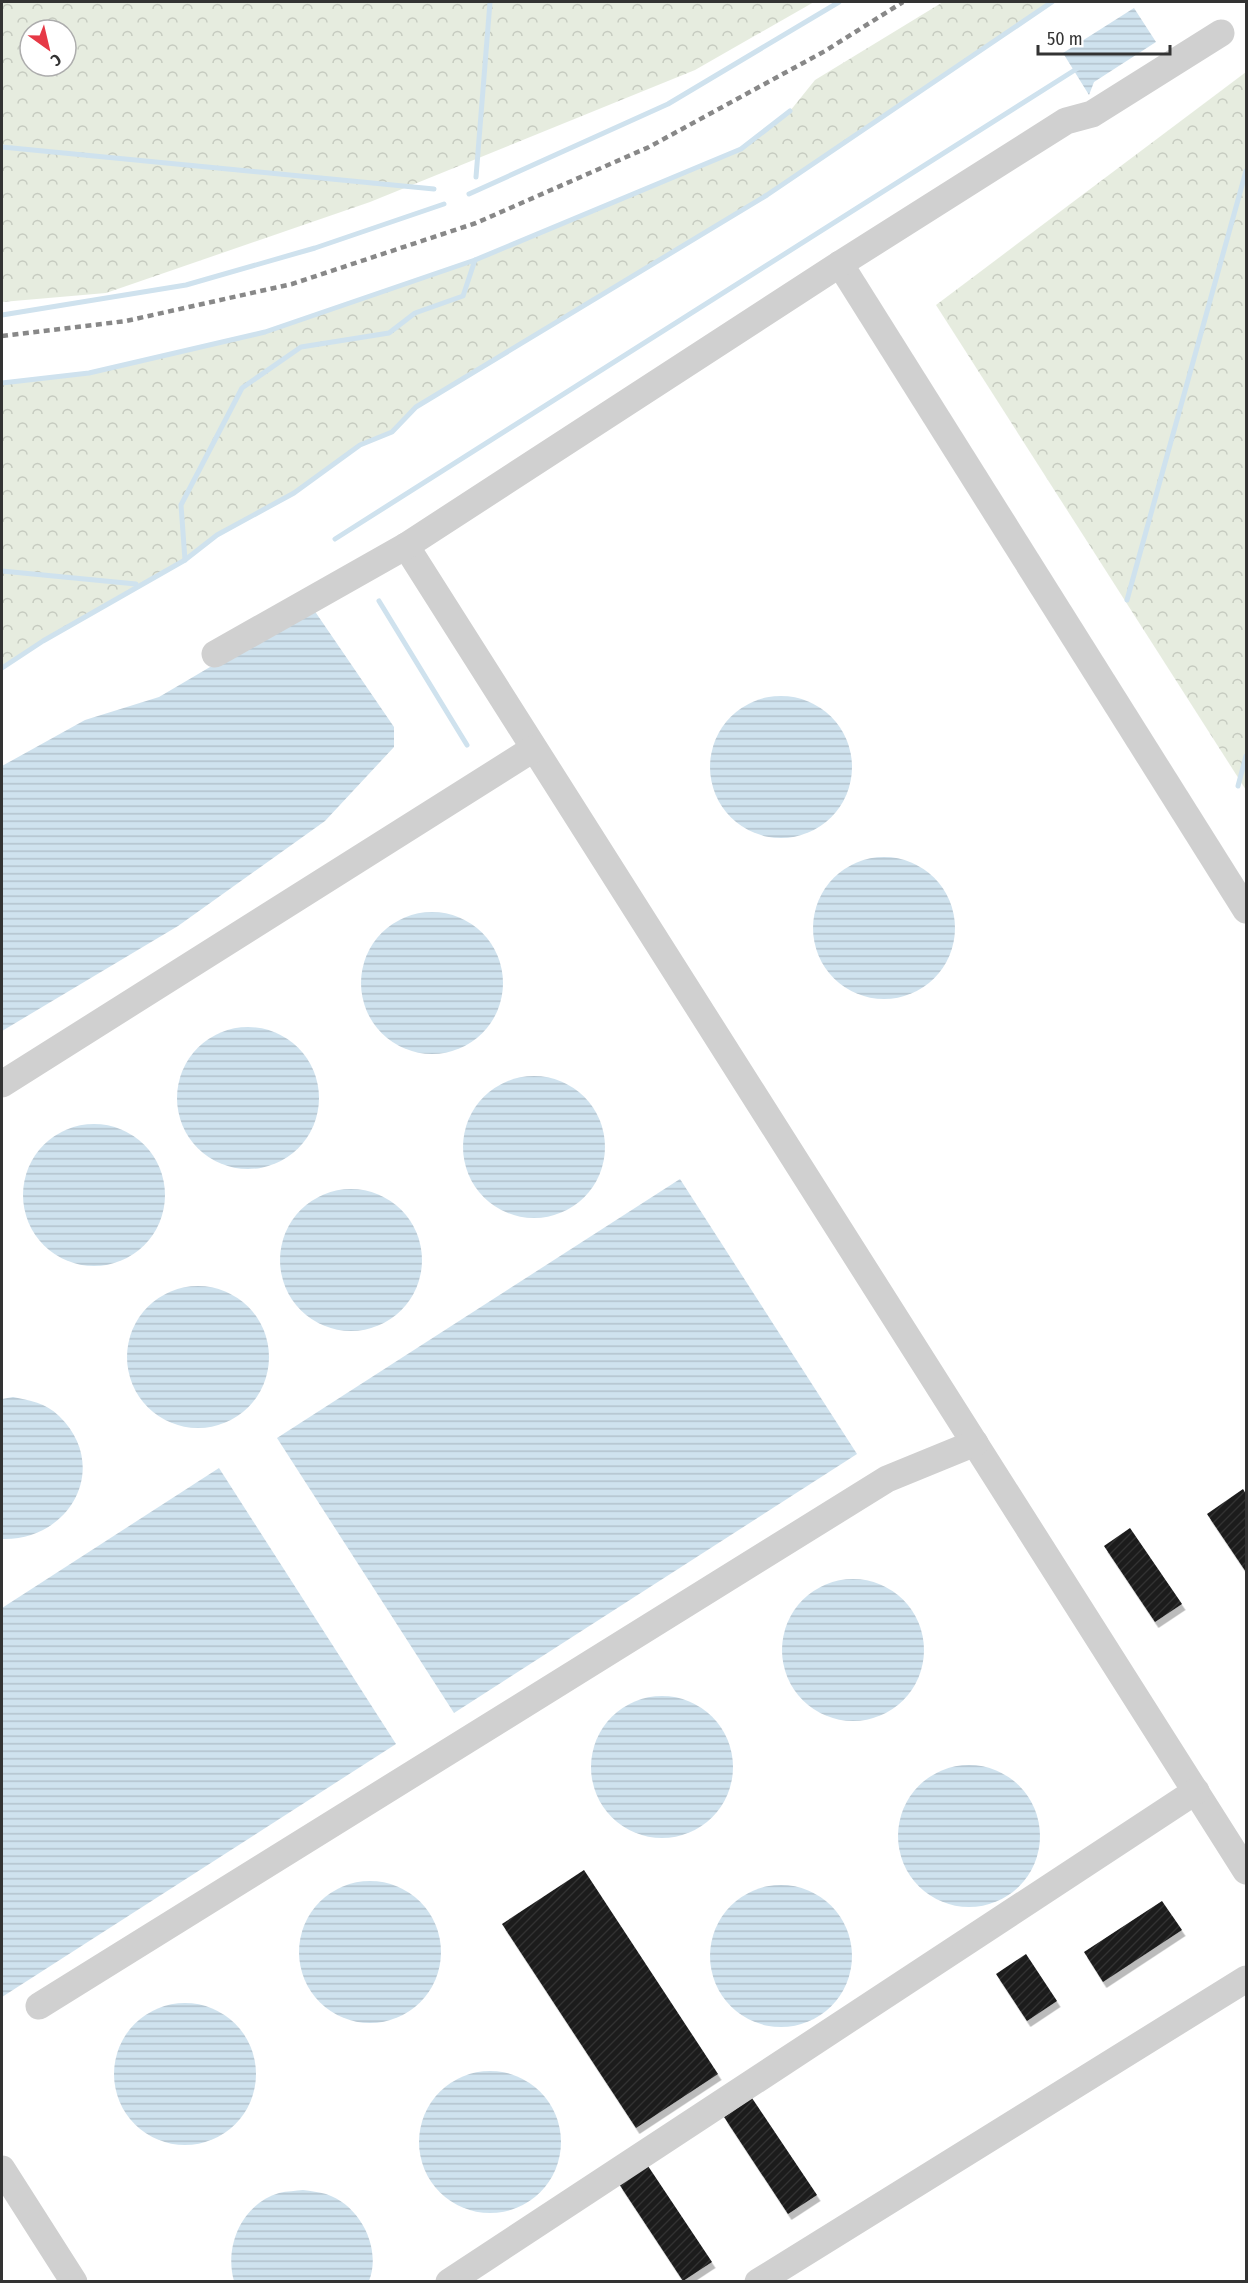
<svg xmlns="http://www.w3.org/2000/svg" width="1248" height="2283" viewBox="0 0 1248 2283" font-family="'Fira Sans Condensed',sans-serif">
  <defs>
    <pattern id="forest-crowns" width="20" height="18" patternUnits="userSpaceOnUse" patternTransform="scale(1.5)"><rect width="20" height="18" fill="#e6ecdf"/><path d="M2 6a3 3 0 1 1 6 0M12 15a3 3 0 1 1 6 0" fill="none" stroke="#c6cbc0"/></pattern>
    <pattern id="water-rules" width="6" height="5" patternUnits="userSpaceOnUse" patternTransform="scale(1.5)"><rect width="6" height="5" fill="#cfe2ee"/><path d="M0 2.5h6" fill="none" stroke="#b2c2cd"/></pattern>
    <pattern id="building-hatch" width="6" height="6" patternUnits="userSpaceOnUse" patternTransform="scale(1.5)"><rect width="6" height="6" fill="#1a1a1a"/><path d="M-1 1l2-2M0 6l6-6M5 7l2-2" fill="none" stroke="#333"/></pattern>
    <filter id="shadow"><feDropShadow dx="3.5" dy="6" stdDeviation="0" flood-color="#0004"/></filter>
  </defs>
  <rect width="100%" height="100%" fill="#fff"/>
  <g fill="url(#forest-crowns)" fill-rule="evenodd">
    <path d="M2,2H814L695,70L370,202L106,293L2,302ZM30,30H66V66H30Z"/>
    <path d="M943,2H1052L767,195L416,407L392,432L360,445L294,493L217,535L185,560L43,641L2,668V383L89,373L265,332L475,260L741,149L790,111L815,80Z"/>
    <path d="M1246,72V790L936,305Z"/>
  </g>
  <g fill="url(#water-rules)">
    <path d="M1134,8L1156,42L1094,82L1089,95L1063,53Z"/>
    <path d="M314,610L394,727V747L325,821L178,926L2,1031V766L85,720L159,697L300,614Z"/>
    <circle cx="781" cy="767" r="71"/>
    <circle cx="884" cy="928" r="71"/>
    <circle cx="432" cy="983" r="71"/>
    <circle cx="248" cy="1098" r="71"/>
    <circle cx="534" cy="1147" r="71"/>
    <circle cx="94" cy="1195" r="71"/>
    <path d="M680,1179L857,1454L454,1713L277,1438Z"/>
    <circle cx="351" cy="1260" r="71"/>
    <circle cx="198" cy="1357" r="71"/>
    <path d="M13,1397C29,1400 46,1403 59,1416C111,1466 71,1541 2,1539V1399Z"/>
    <path d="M219,1468L396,1744L2,1997V1608Z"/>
    <circle cx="853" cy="1650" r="71"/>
    <circle cx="662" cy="1767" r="71"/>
    <circle cx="969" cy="1836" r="71"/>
    <circle cx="370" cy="1952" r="71"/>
    <circle cx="781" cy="1956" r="71"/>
    <circle cx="185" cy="2074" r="71"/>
    <circle cx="490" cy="2142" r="71"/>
    <path d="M303,2190C311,2191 319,2192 326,2194C360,2205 382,2248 369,2281H234C224,2246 242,2204 279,2193C287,2191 296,2191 303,2190Z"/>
  </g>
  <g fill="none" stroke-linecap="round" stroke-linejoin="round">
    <g stroke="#cfe2ee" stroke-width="5">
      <path d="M2,147L434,189"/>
      <path d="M476,177L490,2"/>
      <path d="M469,194L668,104L839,2"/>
      <path d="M2,315L186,285L315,248L444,204"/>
      <path d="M2,383L89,373L265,332L475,260L741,149L790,111"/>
      <path d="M335,539L1078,68"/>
      <path d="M185,560L181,505L242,388L301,347L389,333L415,313L463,296L475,260"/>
      <path d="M2,571L136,584"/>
      <path d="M1127,600L1246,171"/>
      <path d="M379,601L467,745"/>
      <path d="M2,668L43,641L185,560L217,535L294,493L360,445L392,432L416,407L767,195L1052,2"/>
      <path d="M1238,786L1246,756"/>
    </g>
  </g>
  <g fill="url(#building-hatch)" filter="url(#shadow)">
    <path d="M1243,1489L1246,1494V1572L1207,1514Z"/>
    <path d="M1130,1528L1182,1604L1155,1622L1104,1546Z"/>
    <path d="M584,1870L718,2074L636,2128L502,1924Z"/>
    <path d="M1162,1901L1182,1930L1103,1982L1084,1952Z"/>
    <path d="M1026,1954L1057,2001L1027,2021L996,1974Z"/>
    <path d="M752,2098L817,2195L788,2214L724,2117Z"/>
    <path d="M648,2166L712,2262L683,2281L619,2184Z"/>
  </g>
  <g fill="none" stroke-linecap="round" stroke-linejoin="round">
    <g stroke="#d0d0d0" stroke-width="27">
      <path d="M840,264L1246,910"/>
      <path d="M406,546L1246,1871"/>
      <path d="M215,654L406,546L840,264L1066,121L1092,114L1221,33"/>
      <path d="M2,1084L533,749"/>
      <path d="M39,2006L887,1479L975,1443"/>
      <path d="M2,2169L74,2282"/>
      <path d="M449,2282L1196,1791"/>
      <path d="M758,2282L1246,1979"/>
    </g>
    <path stroke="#888" stroke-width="4.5" stroke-dasharray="6 4.5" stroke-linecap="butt" d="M2,336L126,321L292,284L476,223L649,147L825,51L903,2"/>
  </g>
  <rect width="1248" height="2283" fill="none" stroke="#333333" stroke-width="6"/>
  <g transform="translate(48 48) rotate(146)"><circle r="28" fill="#ffffff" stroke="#adadad" stroke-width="1.5"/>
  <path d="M0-4.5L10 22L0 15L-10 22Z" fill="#e63946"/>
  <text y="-9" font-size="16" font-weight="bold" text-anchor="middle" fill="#333333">С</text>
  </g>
  <path d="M1038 45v9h132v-9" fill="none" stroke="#333333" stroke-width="3"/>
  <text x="1047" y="45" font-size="18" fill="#333333" stroke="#ffffff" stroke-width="4.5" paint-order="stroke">50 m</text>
</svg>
